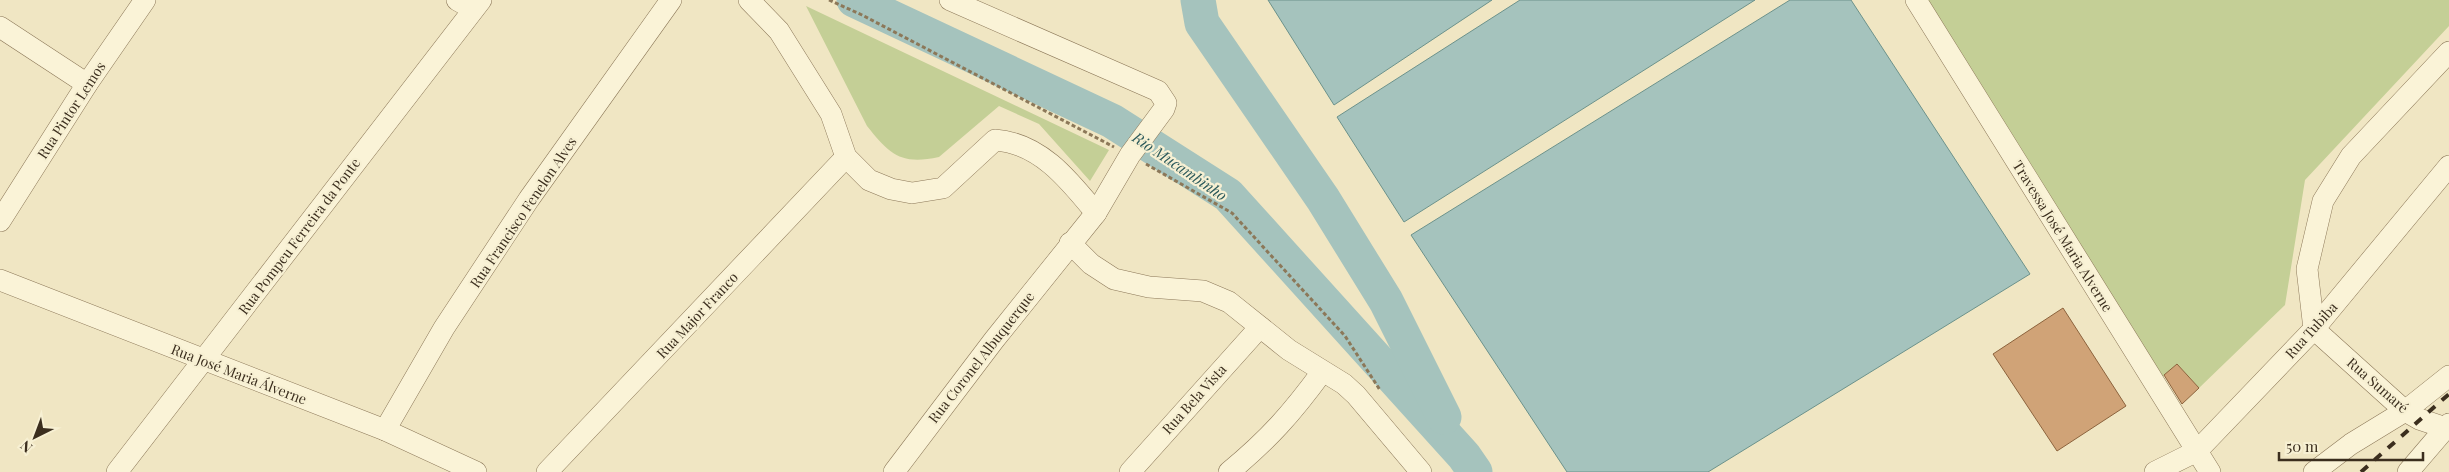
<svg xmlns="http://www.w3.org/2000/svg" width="2449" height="472" font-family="'Playfair Display',serif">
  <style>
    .green { fill: #c4cf96 }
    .water { fill: #a5c3bd; stroke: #6c928b }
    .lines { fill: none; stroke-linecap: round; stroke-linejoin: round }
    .river { stroke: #a5c3bd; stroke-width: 35 }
    .building { fill: #d0a377; stroke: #8c633d }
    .street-casing { stroke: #8c7859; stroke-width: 22 }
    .path { stroke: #8c7859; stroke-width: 3; stroke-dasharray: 4 2.5; stroke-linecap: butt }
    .street { stroke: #faf3d7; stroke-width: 21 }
    .rail { stroke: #3b2e1e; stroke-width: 4; stroke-dasharray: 9 9; stroke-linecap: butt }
    .labels { text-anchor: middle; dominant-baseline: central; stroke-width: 4.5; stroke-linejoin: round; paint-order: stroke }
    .street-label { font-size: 14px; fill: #3b2e1e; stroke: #f7f0d3 }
    .water-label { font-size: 15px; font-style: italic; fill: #2c5a5b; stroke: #f7f0d3 }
  </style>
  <rect width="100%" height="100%" fill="#f0e6c3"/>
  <g class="green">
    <path d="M1917,0h532v26l-144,154 -20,125 -86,83 -22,-24 -19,17z"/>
    <path d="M806,6l303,144 -19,31 -51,-57 -40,-18 -60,51c-38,8 -49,-2 -72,-31z"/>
  </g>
  <g class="water">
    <path d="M1268,0h224l-158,105z"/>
    <path d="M1520,0h235l-351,222 -67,-105z"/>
    <path d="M1790,0h61l179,274 -322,198h-141l-156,-237z"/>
  </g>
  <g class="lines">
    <g class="river">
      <path d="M854,0l258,121 116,74 236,261 11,16"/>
      <path d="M1198,0l4,23 121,176 63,102 58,116"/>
    </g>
  </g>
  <g class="building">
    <path d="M2063,308l63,98 -69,45 -64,-97z"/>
    <path d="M2177,364l22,24 -17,16 -18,-29z"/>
  </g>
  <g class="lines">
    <g class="street-casing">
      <g id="street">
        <path d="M457,0l16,9"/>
        <path d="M749,0l30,31 52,83 15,43 23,23 22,9 21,4 31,-5 52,-48c45,3 74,40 101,73"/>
        <path d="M1916,0l294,472"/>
        <path d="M0,27l87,57"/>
        <path d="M2449,52l-98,104 -28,45 -16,68 7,60 91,82 14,8 30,10"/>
        <path d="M0,221l87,-137 58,-84"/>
        <path d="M1070,243l21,21 23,15 35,8 54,4 26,11 60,48 55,34 12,11 65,77"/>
        <path d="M0,280l385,150 91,42"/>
        <path d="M385,430l59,-102 85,-129 142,-199"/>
        <path d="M117,472l364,-472"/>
        <path d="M547,472l299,-315"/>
        <path d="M894,472l100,-132 102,-127 34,-58 34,-46 2,-6 -8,-12 -208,-91"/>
        <path d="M1130,472l130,-145"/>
        <path d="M1229,472c40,-33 63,-59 93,-100"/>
        <path d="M2155,472l42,-21 117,-122 135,-163"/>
        <path d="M2314,472l37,-28 54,-33 44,-35"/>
        <path d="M2408,472l41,-48"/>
      </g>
    </g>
    <g class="path">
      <path d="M829,0l33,15 252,132"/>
      <path d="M1146,164l86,49 113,123 35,54"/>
    </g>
    <use href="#street" class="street"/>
    <path class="rail" d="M2361,472l88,-78"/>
  </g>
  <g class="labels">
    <g class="street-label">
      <text transform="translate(71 110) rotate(-57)">Rua Pintor Lemos</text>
      <text transform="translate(523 212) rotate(-56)">Rua Francisco Fenelon Alves</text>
      <text transform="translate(299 236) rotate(-53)">Rua Pompeu Ferreira da Ponte</text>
      <text transform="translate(2063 236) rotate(58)">Travessa José Maria Alverne</text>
      <text transform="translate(697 315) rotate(-47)">Rua Major Franco</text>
      <text transform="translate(2311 330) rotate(-48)">Rua Tubiba</text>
      <text transform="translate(981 357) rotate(-52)">Rua Coronel Albuquerque</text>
      <text transform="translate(239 374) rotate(21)">Rua José Maria Álverne</text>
      <text transform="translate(2378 385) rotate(41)">Rua Sumaré</text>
      <text transform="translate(1194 399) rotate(-48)">Rua Bela Vista</text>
    </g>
    <g class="water-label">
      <text transform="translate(1180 166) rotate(34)">Rio Mucambinho</text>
    </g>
  </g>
  <g transform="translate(35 437) rotate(222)" stroke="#f7f0d3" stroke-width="4" paint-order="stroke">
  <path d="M0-4L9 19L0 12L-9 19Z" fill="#3b2e1e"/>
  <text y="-8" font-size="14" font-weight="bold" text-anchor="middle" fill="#3b2e1e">N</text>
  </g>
  <path d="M2279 452v8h144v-8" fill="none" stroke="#3b2e1e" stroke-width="2.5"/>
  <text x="2286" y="452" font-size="15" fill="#3b2e1e" stroke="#f7f0d3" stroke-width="4" paint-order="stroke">50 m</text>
</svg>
